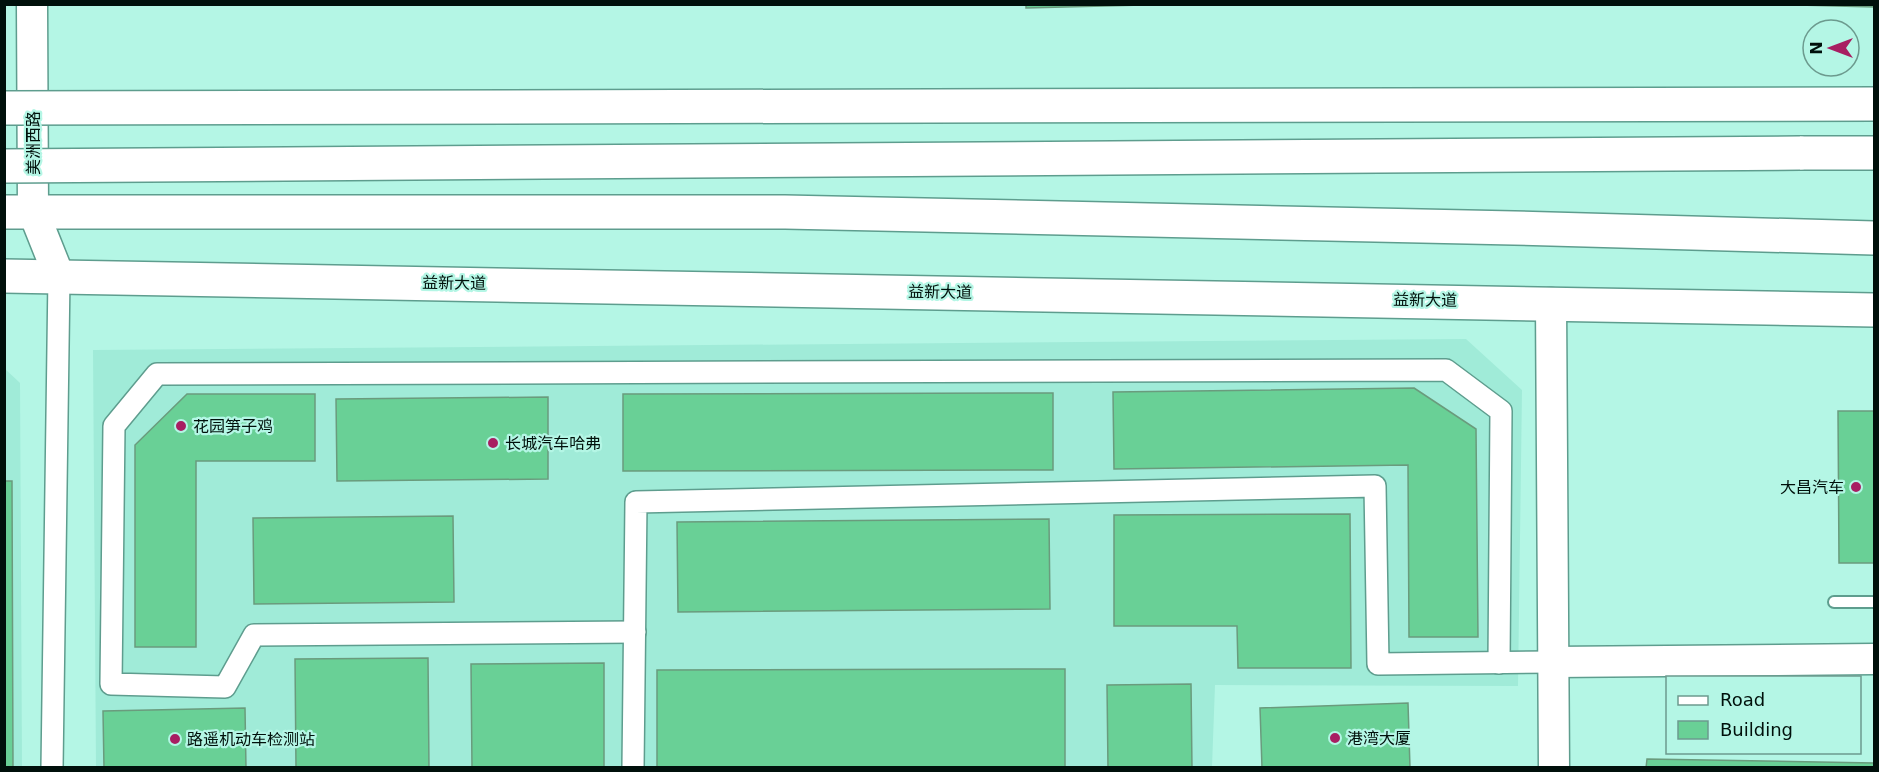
<svg xmlns="http://www.w3.org/2000/svg" width="1879" height="772" font-family="'DejaVu Sans','Noto Sans SC',sans-serif">
  <style>
    .built { fill: #a0ebd8 }
    .building { fill: #69d096; stroke: #6a9b7d; stroke-width: 1.5 }
    .lines { fill: none; stroke-linecap: round; stroke-linejoin: round }
    .lane-casing { stroke: #5e9d8e; stroke-width: 14 }
    .street-casing { stroke: #5e9d8e; stroke-width: 24 }
    .secondary-casing { stroke: #5e9d8e; stroke-width: 33 }
    .primary-casing { stroke: #5e9d8e; stroke-width: 36 }
    .highway-casing { stroke: #5e9d8e; stroke-width: 36 }
    .lane { stroke: #fff; stroke-width: 10 }
    .street { stroke: #fff; stroke-width: 21 }
    .secondary { stroke: #fff; stroke-width: 30 }
    .primary { stroke: #fff; stroke-width: 33 }
    .highway { stroke: #fff; stroke-width: 33 }
    .highway-bridge-casing { stroke: #5e9d8e; stroke-width: 36; stroke-linecap: butt }
    .highway-bridge { stroke: #fff; stroke-width: 33 }
    .poi-dot { fill: #a81e62; stroke: #b4f6e5; stroke-width: 2 }
    .labels { text-anchor: middle; dominant-baseline: central; stroke-width: 4.5; stroke-linejoin: round; paint-order: stroke }
    .street-label { font-size: 16px; fill: #00100b; stroke: #b4f6e5 }
    .poi-label { font-size: 16px; fill: #00100b; stroke: #b4f6e5; text-anchor: start }
  </style>
  <rect width="100%" height="100%" fill="#b4f6e5"/>
  <g class="built">
    <path d="M1466,339l56,51 -4,296 -303,-1 -3,82h-1116l-3,-417z"/>
    <path d="M4,368l16,15 2,385 -18,-1z"/>
  </g>
  <g class="building">
    <path d="M1026,4h157l-157,4z"/>
    <path d="M1758,4h116v3z"/>
    <path d="M1414,388l62,41 2,208h-69l-1,-172 -294,4 -1,-77z"/>
    <path d="M1053,393v77l-430,1v-77z"/>
    <path d="M187,394h128v67h-119v186h-61v-202z"/>
    <path d="M548,397v82l-211,2 -1,-82z"/>
    <path d="M1838,411h36v152h-35z"/>
    <path d="M4,481h8l1,287h-9z"/>
    <path d="M1350,514l1,154h-113l-1,-42h-123v-111z"/>
    <path d="M453,516l1,86 -200,2 -1,-86z"/>
    <path d="M1049,519l1,90 -372,3 -1,-90z"/>
    <path d="M428,658l1,110h-133l-1,-109z"/>
    <path d="M604,663v105h-132l-1,-104z"/>
    <path d="M1065,669v99h-408v-98z"/>
    <path d="M1191,684l1,84h-84l-1,-83z"/>
    <path d="M1408,703l2,65h-148l-2,-60z"/>
    <path d="M245,708l1,60h-142l-1,-57z"/>
    <path d="M1647,759l227,4v5h-228z"/>
  </g>
  <g class="lines">
    <g class="lane-casing">
      <path id="lane" d="M1834,602h40"/>
    </g>
    <g class="street-casing">
      <g id="street">
        <path d="M635,632l-381,3 -29,52 -114,-3 3,-258 43,-52 1289,-4 55,41 -2,252"/>
        <path d="M52,768l7,-492"/>
        <path d="M633,768l3,-266 739,-16 3,178 176,-2"/>
      </g>
    </g>
    <g class="secondary-casing">
      <g id="secondary">
        <path d="M32,4l1,207 26,65"/>
        <path d="M1551,303l3,465"/>
        <path d="M1554,662l320,-3"/>
      </g>
    </g>
    <g class="primary-casing">
      <g id="primary">
        <path d="M4,212h781l729,16 360,10"/>
        <path d="M4,276l1870,34"/>
      </g>
    </g>
    <g class="highway-casing">
      <path id="highway" d="M1800,153h74"/>
    </g>
    <use href="#lane" class="lane"/>
    <use href="#street" class="street"/>
    <use href="#secondary" class="secondary"/>
    <use href="#primary" class="primary"/>
    <use href="#highway" class="highway"/>
    <g class="highway-bridge-casing">
      <g id="highway-bridge">
        <path d="M4,108l1870,-4"/>
        <path d="M4,166l1796,-13"/>
      </g>
    </g>
    <use href="#highway-bridge" class="highway-bridge"/>
  </g>
  <g class="poi-dot">
    <circle cx="181" cy="426" r="6"/>
    <circle cx="493" cy="443" r="6"/>
    <circle cx="1856" cy="487" r="6"/>
    <circle cx="1335" cy="738" r="6"/>
    <circle cx="175" cy="739" r="6"/>
  </g>
  <g class="labels">
    <g class="street-label">
      <text transform="translate(33 143) rotate(-90)">美洲西路</text>
      <text transform="translate(454 283) rotate(1)">益新大道</text>
      <text transform="translate(940 292) rotate(1)">益新大道</text>
      <text transform="translate(1425 300) rotate(1)">益新大道</text>
    </g>
    <g class="poi-label">
      <text x="193" y="426">花园笋子鸡</text>
      <text x="505" y="443">长城汽车哈弗</text>
      <text x="1844" y="487" text-anchor="end">大昌汽车</text>
      <text x="1347" y="738">港湾大厦</text>
      <text x="187" y="739">路遥机动车检测站</text>
    </g>
  </g>
  <rect width="1879" height="772" fill="none" stroke="#00100b" stroke-width="12"/>
  <rect x="1666" y="676" width="195" height="78" fill="#b4f6e5" stroke="#6c9a8e" stroke-width="1.5"/>
  <rect x="1678" y="696" width="30" height="9" fill="#ffffff" stroke="#6c9a8e" stroke-width="1.5"/>
  <text x="1720" y="706" font-size="18" fill="#00100b">Road</text>
  <rect x="1678" y="721" width="30" height="18" fill="#69d096" stroke="#6c9a8e" stroke-width="1.5"/>
  <text x="1720" y="736" font-size="18" fill="#00100b">Building</text>
  <g transform="translate(1831 48) rotate(270)"><circle r="28" fill="#b4f6e5" stroke="#6c9a8e" stroke-width="1.5"/>
  <path d="M0-4.5L10 22L0 15L-10 22Z" fill="#a81e62"/>
  <text y="-9" font-size="16" font-weight="bold" text-anchor="middle" fill="#00100b">N</text>
  </g>
</svg>
